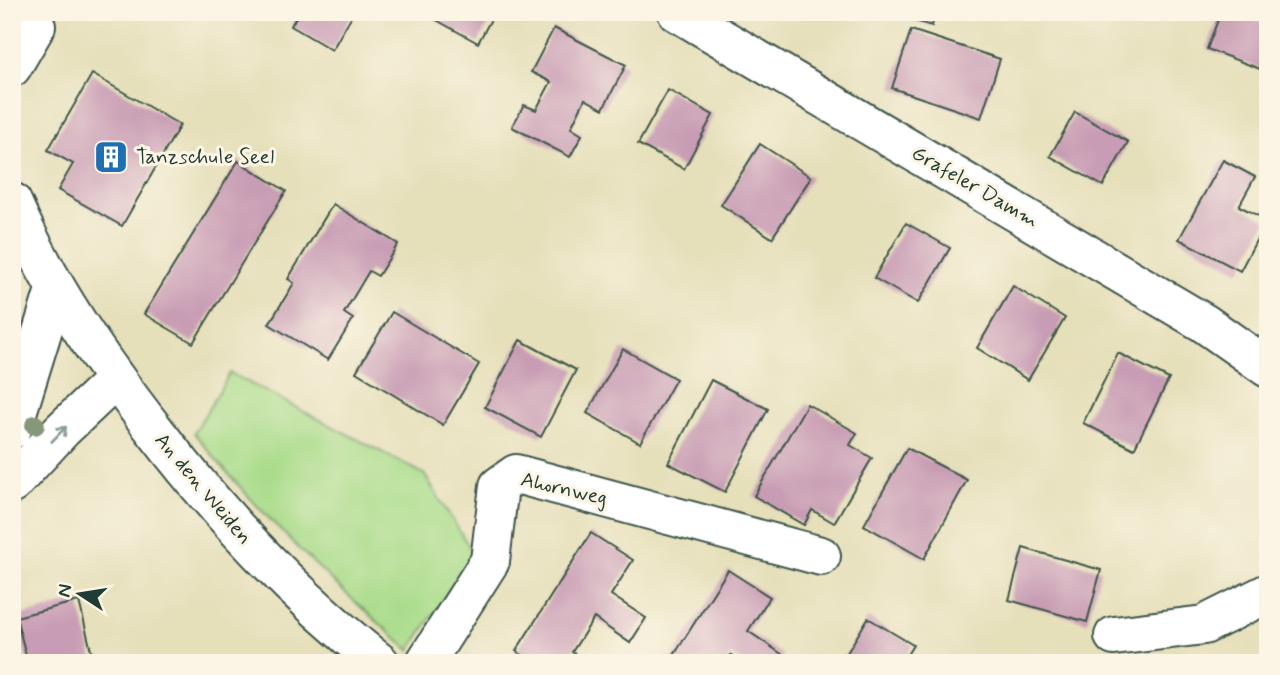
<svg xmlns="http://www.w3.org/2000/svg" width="1280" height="675" font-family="Mynerve,sans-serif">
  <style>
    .green { fill: #a8db89; stroke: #648c5e; stroke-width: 2 }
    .building { fill: #c89cb4 }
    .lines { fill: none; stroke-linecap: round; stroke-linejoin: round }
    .minor-casing { stroke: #3d5548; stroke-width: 42 }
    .minor { stroke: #fff; stroke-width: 38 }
    .tree { fill: #87987a }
    .oneway { stroke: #8f9e9a }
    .labels { text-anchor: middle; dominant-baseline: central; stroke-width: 6; stroke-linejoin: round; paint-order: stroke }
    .poi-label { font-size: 21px; fill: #1f3d34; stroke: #fcf5e5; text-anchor: start }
    .street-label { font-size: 21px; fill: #1f3d34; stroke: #fcf5e5 }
  </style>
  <rect width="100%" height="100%" fill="#fcf5e5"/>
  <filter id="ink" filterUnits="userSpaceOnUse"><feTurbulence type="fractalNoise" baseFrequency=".0143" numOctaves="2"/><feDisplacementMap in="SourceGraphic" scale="14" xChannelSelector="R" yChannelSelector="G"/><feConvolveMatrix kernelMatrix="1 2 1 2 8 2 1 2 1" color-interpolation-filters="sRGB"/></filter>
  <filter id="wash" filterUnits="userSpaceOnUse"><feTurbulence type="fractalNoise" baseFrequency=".00686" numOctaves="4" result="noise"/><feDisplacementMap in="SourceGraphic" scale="28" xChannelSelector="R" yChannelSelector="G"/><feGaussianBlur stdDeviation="1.57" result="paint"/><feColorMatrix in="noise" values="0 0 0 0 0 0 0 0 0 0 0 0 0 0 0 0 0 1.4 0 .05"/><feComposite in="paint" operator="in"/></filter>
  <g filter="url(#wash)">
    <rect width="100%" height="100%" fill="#e5dfba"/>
    <path class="green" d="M230,373l194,101 49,79 -63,97c-79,-67 -151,-136 -216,-217z"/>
    <g id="blocks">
      <g class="building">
        <path d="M299,12h55l-22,38 -41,-24z"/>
        <path d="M422,12h73l-17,31z"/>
        <path d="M884,12h51l-3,14z"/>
        <path d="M1221,12h14l33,13v47l-61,-23z"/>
        <path d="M554,28l72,37 -23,44 -18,-10 -14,29 11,7 -12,22 -58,-30 12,-22 12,5 15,-28 -20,-10z"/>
        <path d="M911,30l89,29 -19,59 -89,-30z"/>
        <path d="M92,74l88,51 -58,101 -64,-36 15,-26 -25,-14z"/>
        <path d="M668,90l45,25 -29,54 -46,-25z"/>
        <path d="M1075,112l53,30 -25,44 -53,-30z"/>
        <path d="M760,144l51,33 -39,61 -51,-33z"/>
        <path d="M1223,160l32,17 -16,29 28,14 -27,51 -61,-32z"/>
        <path d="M238,161l48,30 -93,152 -49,-29z"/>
        <path d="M333,204l65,40 -20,32 -9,-5 -25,42 9,6 -25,41 -59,-36 25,-41 -6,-4z"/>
        <path d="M906,223l44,25 -32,55 -44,-25z"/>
        <path d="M1013,286l52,32 -37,62 -51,-32z"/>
        <path d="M392,312l87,52 -36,61 -87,-53z"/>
        <path d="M520,340l56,30 -35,67 -56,-30z"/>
        <path d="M623,349l53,30 -36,64 -53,-30z"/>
        <path d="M1118,353l51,26 -35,70 -51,-26z"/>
        <path d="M711,380l57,29 -43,83 -57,-29z"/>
        <path d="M807,404l50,29 -7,12 22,13 -38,65 -22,-13 -8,15 -50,-29z"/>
        <path d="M907,448l60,32 -43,79 -60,-34z"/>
        <path d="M591,533l42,27 -22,35 35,23 -16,25 -36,-25 -22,34 18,11h-55l-19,-12z"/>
        <path d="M1023,548l78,22 -14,52 -78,-22z"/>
        <path d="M728,570l42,27 -22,34 35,24 -5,8h-35l-12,-8 -5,8h-57z"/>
        <path d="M79,601l15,62h-66l-12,-46z"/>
        <path d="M868,618l45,27 -11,18h-61z"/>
      </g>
    </g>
  </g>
  <g filter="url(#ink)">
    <use href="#blocks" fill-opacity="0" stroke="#3d5548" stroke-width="2"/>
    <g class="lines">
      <g class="minor-casing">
        <g id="minor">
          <path d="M677,12l527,311 64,45"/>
          <path d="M12,67l24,-41"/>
          <path d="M12,202c37,84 87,157 143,229 67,87 139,164 225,232"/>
          <path d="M12,429l43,-139"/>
          <path d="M12,484l50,-54 53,-50"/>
          <path d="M1114,636l90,-11 64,-32"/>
          <path d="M425,663l65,-102 9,-75 17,-12 305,82"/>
        </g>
      </g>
      <use href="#minor" class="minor"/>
    </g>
    <circle class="tree" cx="35" cy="425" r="10"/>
    <defs><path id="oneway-shaft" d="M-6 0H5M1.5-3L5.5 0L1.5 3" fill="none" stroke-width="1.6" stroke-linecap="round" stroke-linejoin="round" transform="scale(1.75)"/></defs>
    <use class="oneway" href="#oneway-shaft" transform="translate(59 434) rotate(-46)"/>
  </g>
  <defs>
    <g id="building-square" transform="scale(1.75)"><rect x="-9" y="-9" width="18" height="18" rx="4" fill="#1f6fb2" stroke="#fcf5e5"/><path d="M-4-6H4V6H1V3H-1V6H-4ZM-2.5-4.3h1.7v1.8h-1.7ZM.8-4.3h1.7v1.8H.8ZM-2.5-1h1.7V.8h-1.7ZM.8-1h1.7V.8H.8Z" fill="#fff"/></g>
  </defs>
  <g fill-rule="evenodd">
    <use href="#building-square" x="111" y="157"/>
  </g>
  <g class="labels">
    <g class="poi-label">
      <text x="136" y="157">Tanzschule Seel</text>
    </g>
    <g class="street-label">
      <text transform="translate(975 187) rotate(30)">Grafeler Damm</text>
      <text transform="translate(203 489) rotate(50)">An den Weiden</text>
      <text transform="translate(564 489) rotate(13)">Ahornweg</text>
    </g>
  </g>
  <rect width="1280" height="675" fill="none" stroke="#fcf5e5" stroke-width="42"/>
  <g transform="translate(80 594) rotate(282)" stroke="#fcf5e5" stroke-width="5" paint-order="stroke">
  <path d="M0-5L12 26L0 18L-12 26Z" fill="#1f3d34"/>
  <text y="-10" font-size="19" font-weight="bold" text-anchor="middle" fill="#1f3d34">N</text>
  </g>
</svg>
